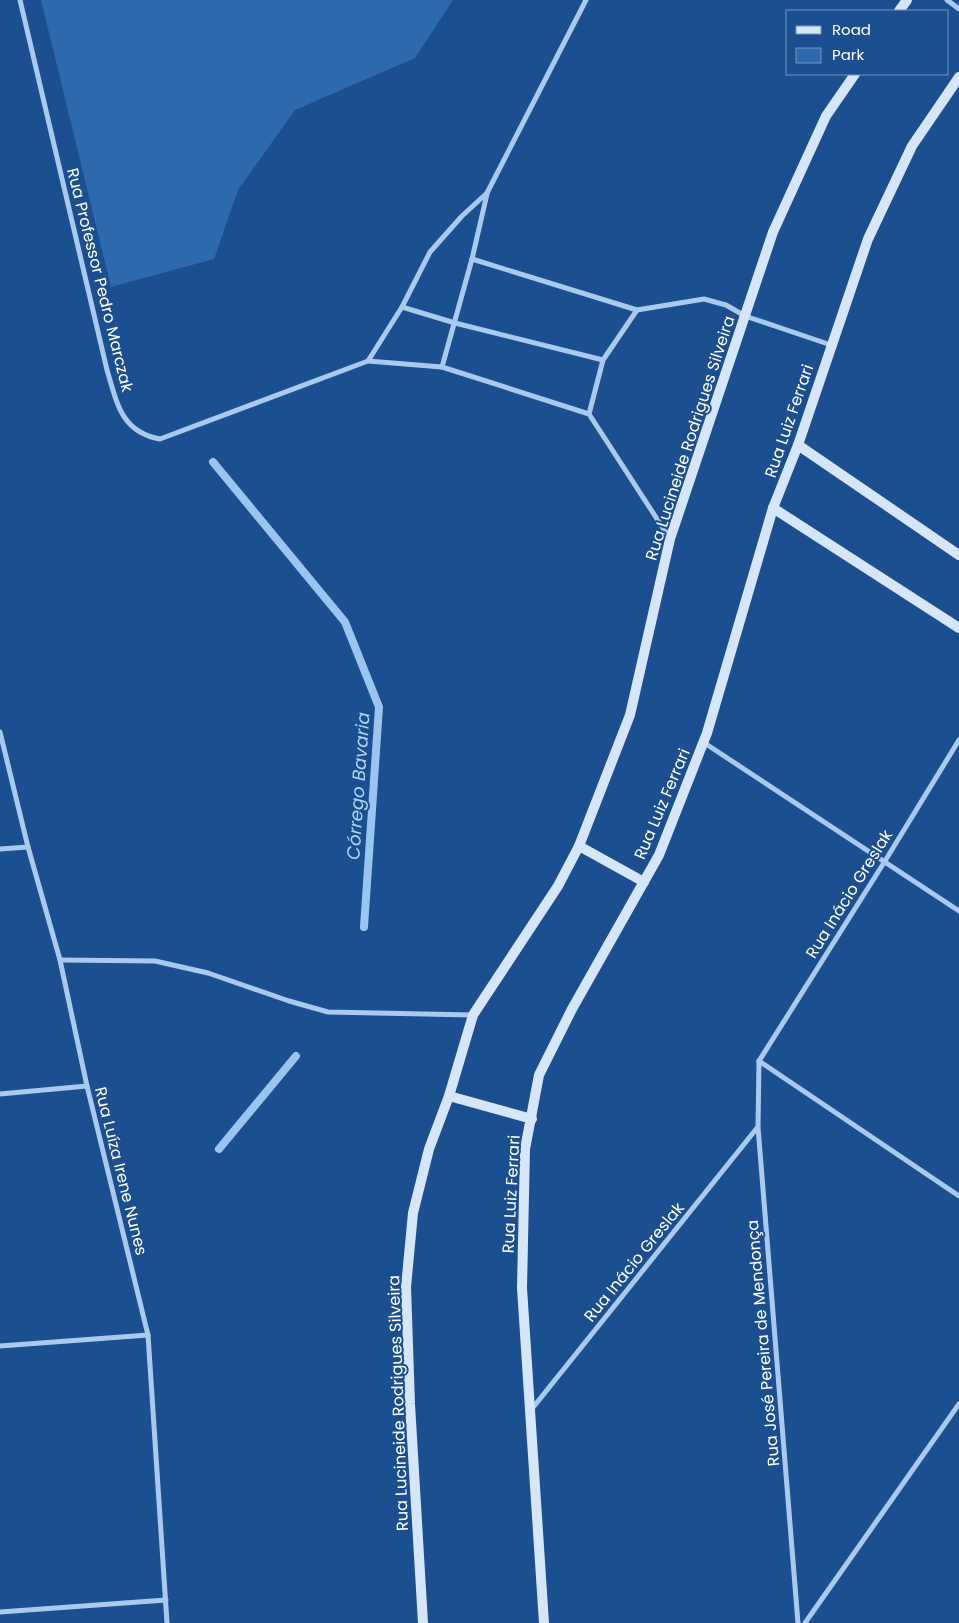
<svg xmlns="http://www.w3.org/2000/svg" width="959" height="1623" font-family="Poppins,sans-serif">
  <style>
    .green { fill: #2e69ad }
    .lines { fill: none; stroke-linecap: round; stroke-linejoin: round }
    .stream { stroke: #9cc4f0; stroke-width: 8 }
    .street { stroke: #a9c9ee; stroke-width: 5 }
    .secondary { stroke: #d6e6fa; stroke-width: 10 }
    .labels { text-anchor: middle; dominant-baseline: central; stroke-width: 4; stroke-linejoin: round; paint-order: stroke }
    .street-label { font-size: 16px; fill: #fff; stroke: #1b4f8f }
    .water-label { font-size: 18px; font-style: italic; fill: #b5d3f5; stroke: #1b4f8f }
  </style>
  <rect width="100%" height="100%" fill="#1b4f8f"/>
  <path class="green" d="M41,0h412l-38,58 -120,52 -57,80 -24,69 -103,28z"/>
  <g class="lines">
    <g class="stream">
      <path d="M213,462l132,160 34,85 -15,220"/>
      <path d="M219,1149l77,-93"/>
    </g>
    <g class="street">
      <path d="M20,0l87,370c10,33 14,62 53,69l208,-78 34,-54 28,-55 32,-36 25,-23 99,-193"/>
      <path d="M947,0l12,9"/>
      <path d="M472,259l165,51 67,-11 22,6 19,11 86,29"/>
      <path d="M402,307l53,16 148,37"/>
      <path d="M368,361l74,6 147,47 81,125"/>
      <path d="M442,367l30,-108 15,-65"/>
      <path d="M589,414l14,-54 34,-50"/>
      <path d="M0,732l28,115 32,113 27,126 61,249 19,288"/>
      <path d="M703,742l256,169"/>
      <path d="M0,849l28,-2"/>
      <path d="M60,960l95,1 53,12 81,28 39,11 145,3"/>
      <path d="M759,1061l-1,66 40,496"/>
      <path d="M759,1061l126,-200 74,-121"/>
      <path d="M759,1061l200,135"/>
      <path d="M0,1094l87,-8"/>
      <path d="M0,1346l148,-11"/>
      <path d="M531,1410l226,-282"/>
      <path d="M0,1612l166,-12"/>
      <path d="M805,1623l154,-219"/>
    </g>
    <g class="secondary">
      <path d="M899,11l8,-11"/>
      <path d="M798,445l161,110"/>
      <path d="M773,508l186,120"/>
      <path d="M579,846l65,36"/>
      <path d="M449,1096l83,23"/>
      <path d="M423,1623l-13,-219 -4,-117 7,-74 16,-64 20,-53 24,-81 85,-129 21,-40 51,-131 40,-176 103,-307 53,-116 29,-42"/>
      <path d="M544,1623l-22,-335 3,-139 14,-74 33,-66 87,-154 48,-122 66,-225 25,-63 70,-206 44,-93 47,-69"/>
    </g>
  </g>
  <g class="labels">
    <g class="street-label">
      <text transform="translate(100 280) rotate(76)">Rua Professor Pedro Marczak</text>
      <text transform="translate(789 421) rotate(-71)">Rua Luiz Ferrari</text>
      <text transform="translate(690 438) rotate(-72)">Rua Lucineide Rodrigues Silveira</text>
      <text transform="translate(662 804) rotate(-67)">Rua Luiz Ferrari</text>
      <text transform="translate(849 894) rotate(-58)">Rua Inácio Greslak</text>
      <text transform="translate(121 1171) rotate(76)">Rua Luíza Irene Nunes</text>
      <text transform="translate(511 1194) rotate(-87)">Rua Luiz Ferrari</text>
      <text transform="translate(634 1262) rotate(-51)">Rua Inácio Greslak</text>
      <text transform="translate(763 1343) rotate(-95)">Rua José Pereira de Mendonça</text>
      <text transform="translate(398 1403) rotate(-92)">Rua Lucineide Rodrigues Silveira</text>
    </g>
    <g class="water-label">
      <text transform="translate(358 786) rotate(-86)">Córrego Bavaria</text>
    </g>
  </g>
  <rect x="786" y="10" width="162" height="65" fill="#1b4f8f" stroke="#7695bc"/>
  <rect x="796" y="26" width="25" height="8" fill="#d6e6fa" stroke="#7695bc"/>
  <text x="832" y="35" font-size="15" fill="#ffffff">Road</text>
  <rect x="796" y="48" width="25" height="15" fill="#2e69ad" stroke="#7695bc"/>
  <text x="832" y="60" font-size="15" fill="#ffffff">Park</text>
</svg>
